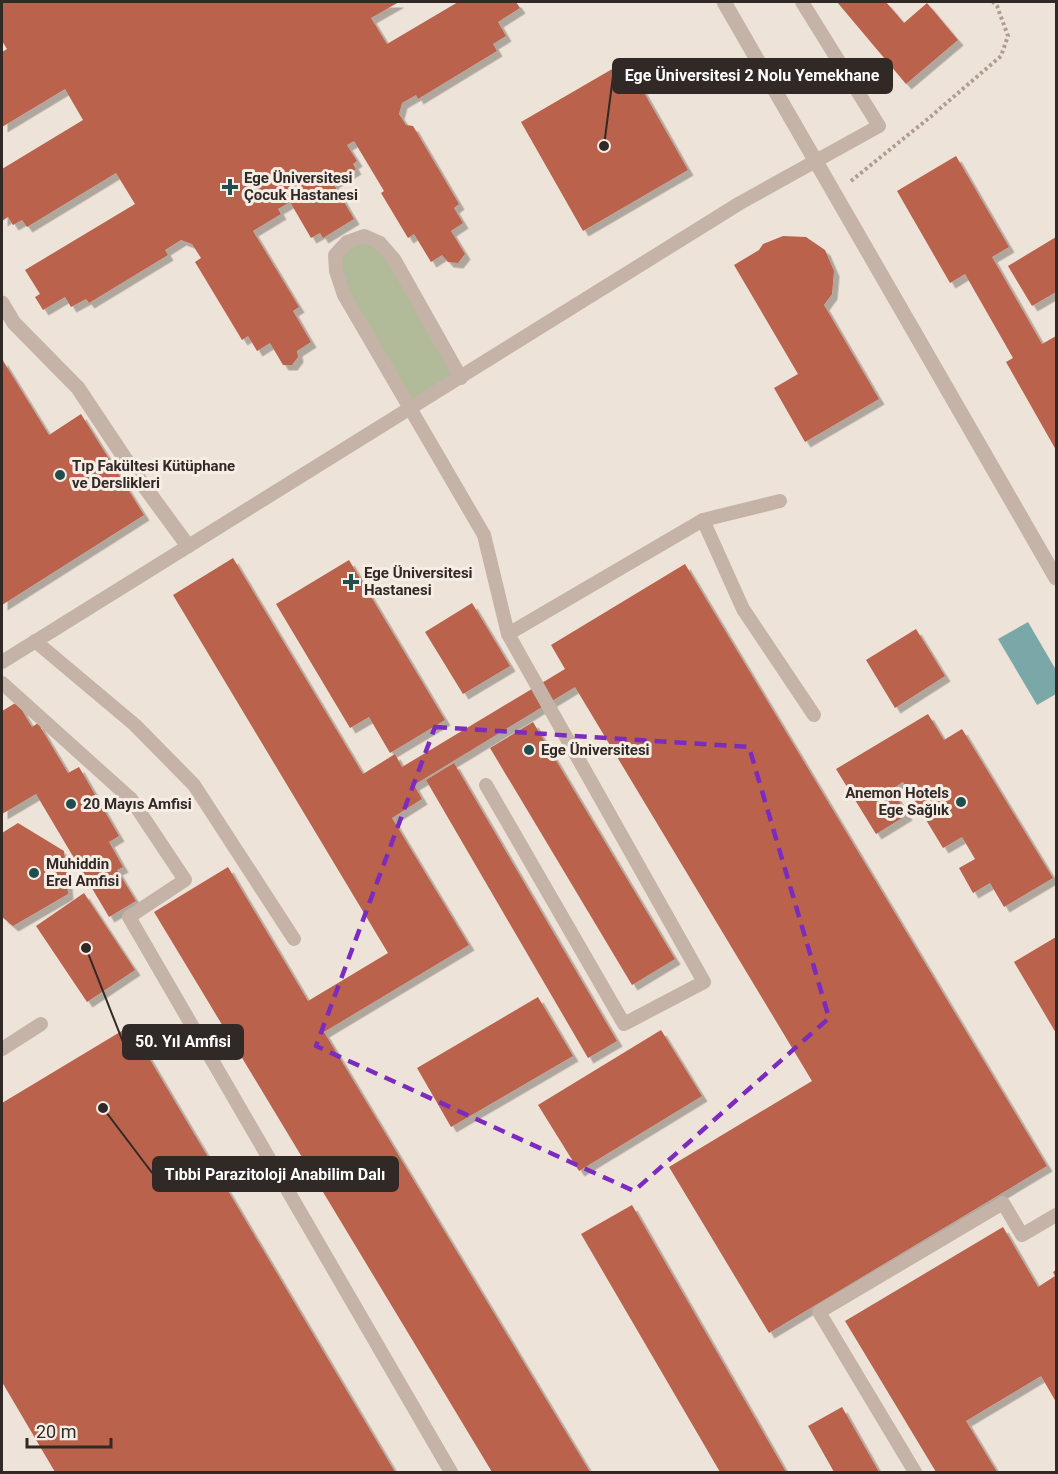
<svg xmlns="http://www.w3.org/2000/svg" width="1058" height="1474" font-family="Roboto,sans-serif">
  <style>
    .green { fill: #b1bb9a }
    .water { fill: #7aa8a8 }
    .building { fill: #ba624b; filter: url(#shadow) }
    .lines { fill: none; stroke-linecap: round; stroke-linejoin: round }
    .path { stroke: #b09d90; stroke-width: 4; stroke-dasharray: 3 3; stroke-linecap: butt }
    .service { stroke: #c4b3a6; stroke-width: 14 }
    .minor { stroke: #c4b3a6; stroke-width: 15 }
    .marked { fill: none; stroke: #7b2cbf; stroke-width: 4.5; stroke-dasharray: 12 8; stroke-linejoin: round }
    .poi-dot { fill: #204d4e; stroke: #f6ede4; stroke-width: 2 }
    .labels { text-anchor: middle; dominant-baseline: central; stroke-width: 6; stroke-linejoin: round; paint-order: stroke }
    .poi-label { font-size: 15px; font-weight: bold; fill: #312926; stroke: #f6ede4; text-anchor: start }
    .leader { fill: none; stroke: #312926; stroke-width: 2 }
    .callout-dot { fill: #312926; stroke: #f6ede4; stroke-width: 2 }
    .callout { fill: #312926; stroke: #312926; stroke-width: 2 }
    .callout-label { font-size: 16px; text-anchor: middle; font-weight: bold; fill: #fff }
  </style>
  <defs>
    <filter id="shadow"><feDropShadow dx="5.5" dy="5.5" stdDeviation="0" flood-color="#0004"/></filter>
  </defs>
  <rect width="100%" height="100%" fill="#eee3d8"/>
  <path class="green" d="M347,242l33,1 81,135 -50,31 -75,-138z"/>
  <path class="water" d="M1028,622l28,48v24l-19,11 -39,-66z"/>
  <g class="building">
    <path d="M2,2h397l-28,16 16,26 71,-42h58l4,6 -22,14 8,14 -13,8 4,7 -79,48 -2,-4 -14,8 -3,11 7,11 7,1 46,78 -5,4 9,15 -12,8 14,23 -7,9 -10,-1 -6,-7 -11,7 -17,-28 -6,4 -27,-45 3,-2 -30,-50 -7,4 10,16 -4,3 3,5 -23,14 21,36 -31,19 -3,-5 -9,5 -21,-36 -12,7 3,5 -28,17 46,76 -6,4 18,31 -14,9 1,6 -6,8h-9l-13,-22 -13,8 -9,-15 -6,4 -47,-78 6,-4 -9,-14 -11,-4 -16,10 3,5 -79,48 -3,-4 -15,8 -6,-10 -22,13 -8,-13 5,-3 -15,-24 110,-66 -19,-31 -89,54 -5,-7 -9,5 -5,-8 -6,4v-52l81,-49 -18,-31 -63,38v-75l5,-3 -5,-8z"/>
    <path d="M837,2h49l18,21 23,-20 31,37 -52,44z"/>
    <path d="M626,61l62,109 -105,61 -62,-109z"/>
    <path d="M956,156l53,91 -17,10 50,87 14,-8v114l-50,-88 7,-4 -48,-84 -15,9 -53,-92z"/>
    <path d="M783,236l23,1 19,13 9,21 -2,23 -8,11 55,94 -74,43 -31,-54 24,-14 -64,-109 25,-15 4,-6z"/>
    <path d="M1056,237v55l-24,14 -24,-40z"/>
    <path d="M2,359l47,76 32,-21 63,101 -142,90z"/>
    <path d="M233,558l130,216 32,-20 7,13 163,-98 -14,-24 134,-81 362,602 -278,167 -100,-166 143,-86 -237,-394 -161,98 8,14 -30,19 77,127 -145,87 266,440h-98l-338,-560 74,-45 80,134 80,-48 -215,-358z"/>
    <path d="M349,560l96,160 -55,33 -21,-36 -19,11 -74,-124z"/>
    <path d="M472,603l38,63 -47,28 -38,-62z"/>
    <path d="M916,629l29,47 -50,32 -29,-48z"/>
    <path d="M17,702l15,25 6,-4 30,50 11,-6 40,69 -10,6 14,25 -6,3 19,31 -27,16 -73,-123 -34,20v-103z"/>
    <path d="M928,714l16,26 18,-11 91,149 -49,29 -14,-24 -17,10 -14,-25 16,-9 -13,-22 -19,11 -40,-66 -11,7 15,26 -31,19 -40,-65z"/>
    <path d="M533,722l142,237 -43,26 -142,-237z"/>
    <path d="M454,763l163,278 -29,17 -162,-278z"/>
    <path d="M18,823l46,28 4,43 -55,32 -11,-9v-84z"/>
    <path d="M84,893l51,77 -48,32 -51,-76z"/>
    <path d="M1056,937v96l-42,-71z"/>
    <path d="M538,997l35,59 -122,71 -34,-59z"/>
    <path d="M130,1026l265,446h-340l-53,-90v-279z"/>
    <path d="M661,1030l41,66 -123,75 -41,-66z"/>
    <path d="M632,1205l154,267h-66l-139,-238z"/>
    <path d="M1003,1227l35,60 17,-11 -2,-4 3,-2v132l-15,-26 -75,45 31,51h-61l-91,-151z"/>
    <path d="M842,1407l37,65h-45l-26,-46z"/>
  </g>
  <g class="lines">
    <path class="path" d="M851,181l78,-63 72,-62 7,-20 -11,-30 -4,-4"/>
    <g class="service">
      <path d="M461,378l-67,-119 -14,-16 -16,-7 -17,6 -12,13 1,16 8,24 140,240 24,99 196,348 -80,42 -138,-239"/>
      <path d="M703,520l40,89 71,106"/>
      <path d="M508,634l195,-114 77,-19"/>
      <path d="M35,641l100,84 59,60 100,154"/>
      <path d="M2,662l738,-459 139,-77 -77,-124"/>
      <path d="M2,683l129,116 54,81 -56,37 322,555"/>
      <path d="M2,1049l39,-25"/>
      <path d="M915,1472l-96,-160 184,-109 19,32 34,-20"/>
    </g>
    <g class="minor">
      <path d="M724,2l332,576"/>
      <path d="M2,303l12,20 64,65 58,87 52,71"/>
    </g>
  </g>
  <path class="marked" d="M435,727l314,20 80,271 -195,173 -318,-145z"/>
  <g class="poi-dot">
    <path d="M227 178h6v6h6v6h-6v6h-6v-6h-6v-6h6z"/>
    <circle cx="60" cy="475" r="6"/>
    <path d="M348 573h6v6h6v6h-6v6h-6v-6h-6v-6h6z"/>
    <circle cx="529" cy="750" r="6"/>
    <circle cx="961" cy="802" r="6"/>
    <circle cx="71" cy="804" r="6"/>
    <circle cx="34" cy="873" r="6"/>
  </g>
  <g class="labels">
    <g class="poi-label">
      <text x="244" y="178">Ege Üniversitesi<tspan x="244" dy="17">Çocuk Hastanesi</tspan></text>
      <text x="72" y="466">Tıp Fakültesi Kütüphane<tspan x="72" dy="17">ve Derslikleri</tspan></text>
      <text x="364" y="573">Ege Üniversitesi<tspan x="364" dy="17">Hastanesi</tspan></text>
      <text x="541" y="750">Ege Üniversitesi</text>
      <text x="949" y="793" text-anchor="end">Anemon Hotels<tspan x="949" dy="17">Ege Sağlık</tspan></text>
      <text x="83" y="804">20 Mayıs Amfisi</text>
      <text x="46" y="864">Muhiddin<tspan x="46" dy="17">Erel Amfisi</tspan></text>
    </g>
  </g>
  <path class="leader" d="M604 146L613 76M86 948L123 1042M103 1108L153 1174"/>
  <g class="callout-dot">
    <circle cx="604" cy="146" r="6"/>
    <circle cx="86" cy="948" r="6"/>
    <circle cx="103" cy="1108" r="6"/>
  </g>
  <g class="callout">
    <rect x="613" y="59" width="279" height="34" rx="6"/>
    <rect x="123" y="1025" width="120" height="34" rx="6"/>
    <rect x="153" y="1157" width="245" height="34" rx="6"/>
  </g>
  <g class="callout-label">
    <text x="752" y="81">Ege Üniversitesi 2 Nolu Yemekhane</text>
    <text x="183" y="1047">50. Yıl Amfisi</text>
    <text x="275" y="1180">Tıbbi Parazitoloji Anabilim Dalı</text>
  </g>
  <rect width="1058" height="1474" fill="none" stroke="#312926" stroke-width="6"/>
  <path d="M27 1438v9h84v-9" fill="none" stroke="#312926" stroke-width="3"/>
  <text x="36" y="1438" font-size="18" fill="#312926" stroke="#f6ede4" stroke-width="4.5" paint-order="stroke">20 m</text>
</svg>
